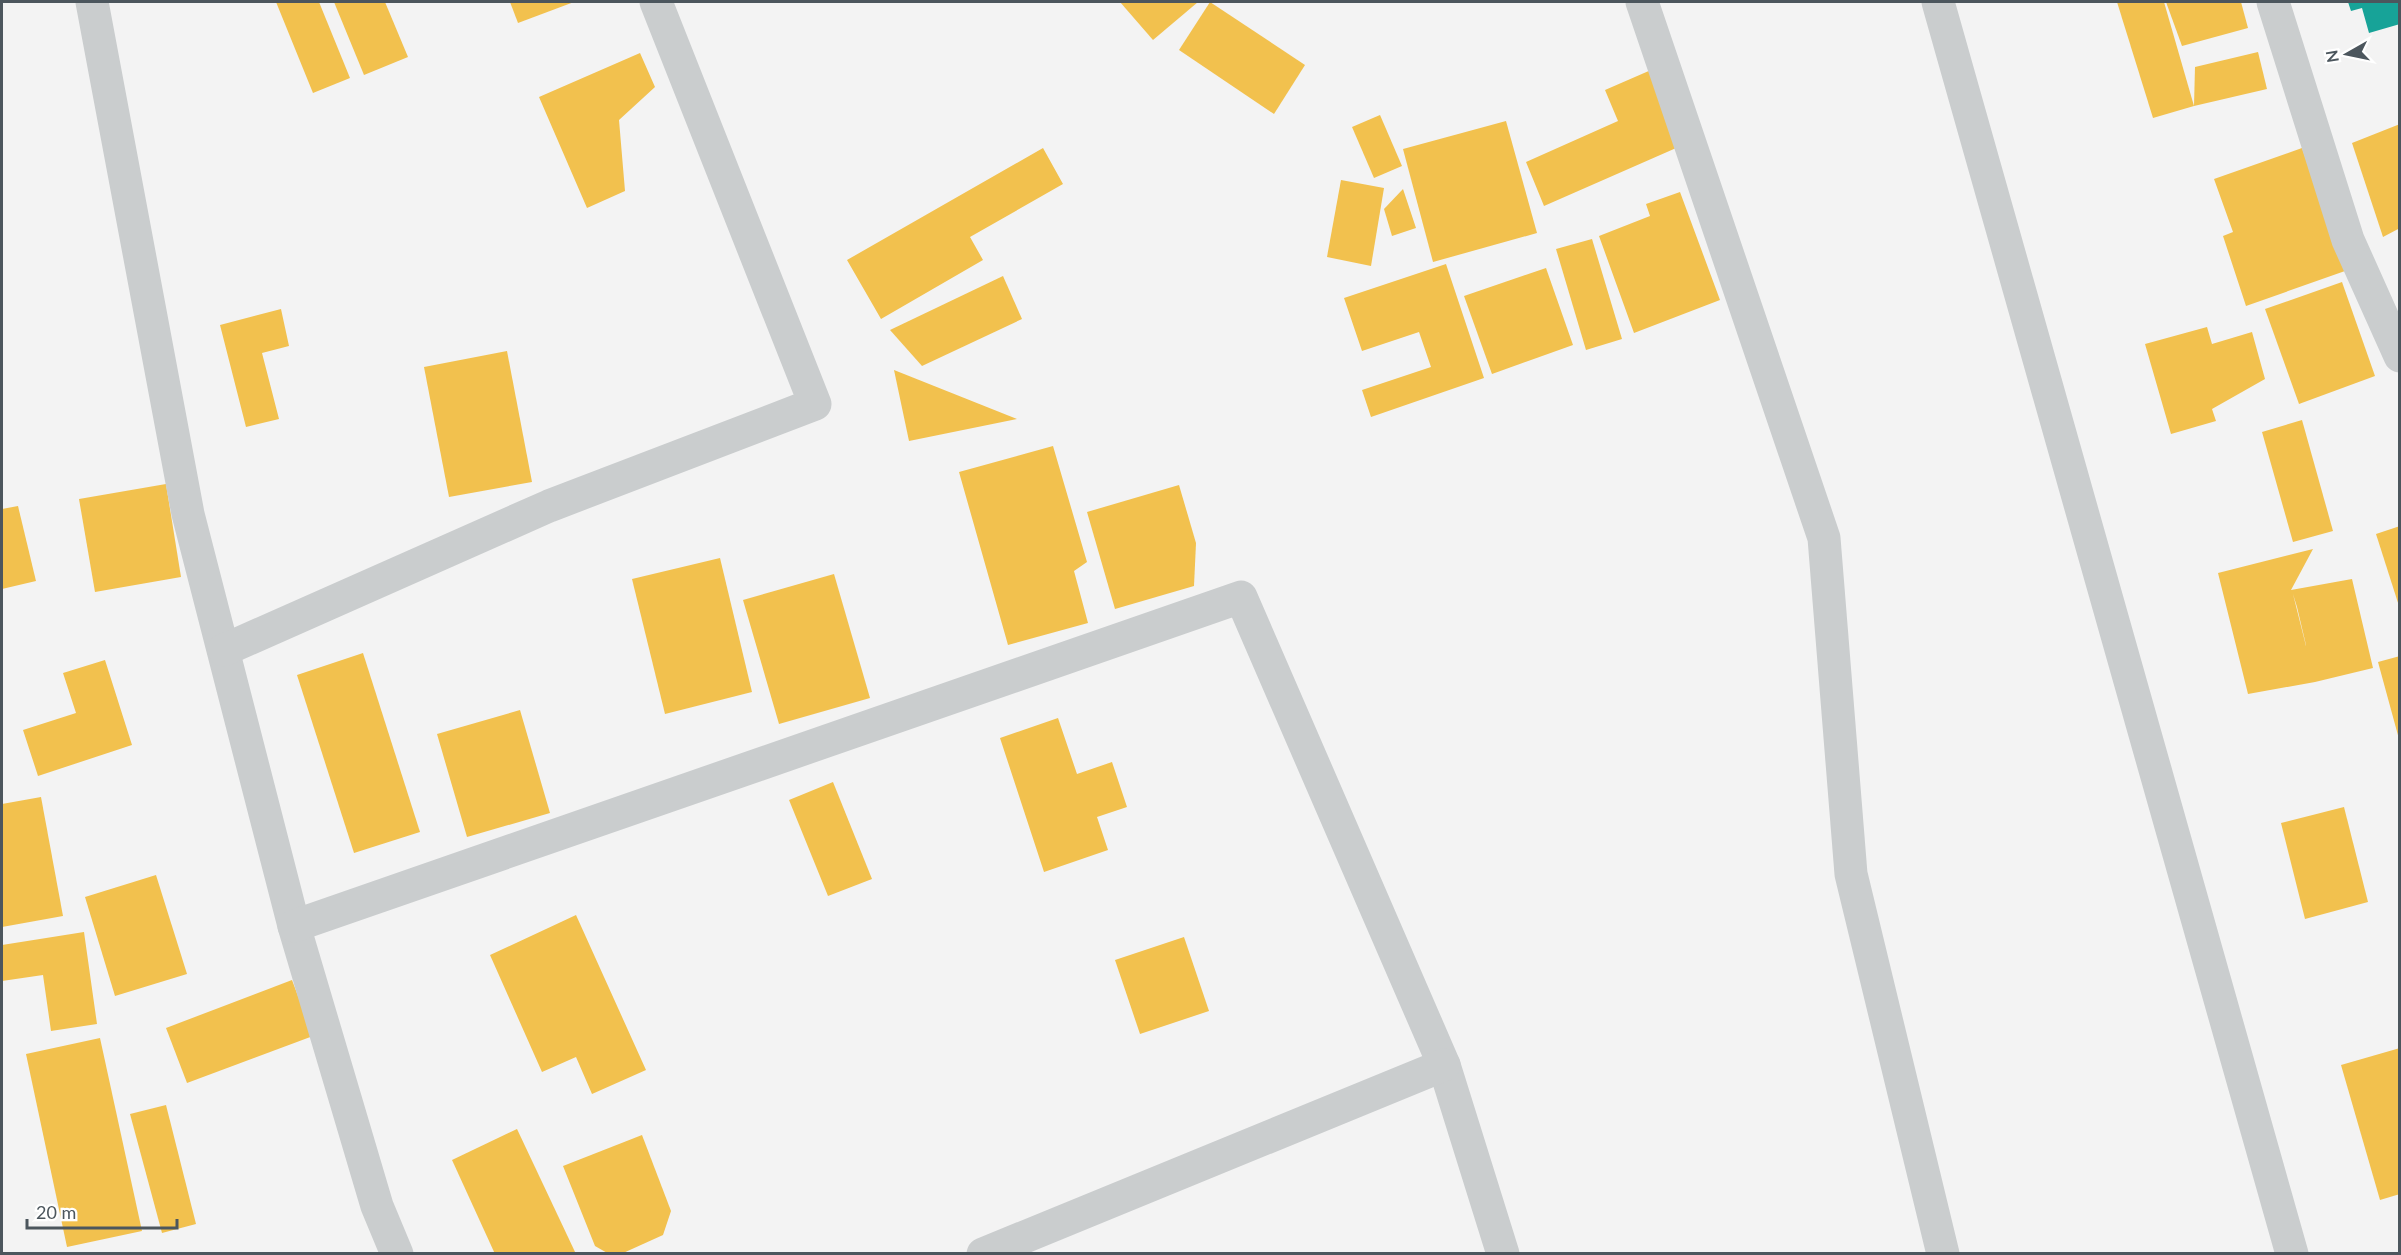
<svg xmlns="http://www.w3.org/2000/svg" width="2401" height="1255" font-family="Lato,sans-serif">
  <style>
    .homes { fill: #f2c14e; fill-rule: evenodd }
    .public { fill: #17a398 }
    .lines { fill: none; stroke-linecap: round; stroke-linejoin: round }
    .street { stroke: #cacdce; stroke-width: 33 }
  </style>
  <rect width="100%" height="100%" fill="#f3f3f3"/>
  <g class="homes">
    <path d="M276,2h43l31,76 -37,15z"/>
    <path d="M334,2h51l23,55 -44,18z"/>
    <path d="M510,2h64l-56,21z"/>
    <path d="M1120,2h78l-45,38z"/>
    <path d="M1210,2l95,63 -31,49 -95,-64z"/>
    <path d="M2117,2h47l30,104 -41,12z"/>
    <path d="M2166,2h75l7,26 -66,18z"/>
    <path d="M2258,52l9,37 -73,17 1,-39z"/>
    <path d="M640,53l15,34 -36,33 6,71 -38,17 -48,-111z"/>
    <path d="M1651,70l32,75 -139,61 -18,-44 92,-41 -13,-31z"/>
    <path d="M1380,115l22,51 -28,12 -22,-51z"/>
    <path d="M1506,121l31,112 -104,29 -30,-113z"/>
    <path d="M2400,124v104l-17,9 -31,-94z"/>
    <path d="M1043,148l20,36 -93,53 13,23 -102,59 -34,-59z"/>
    <path d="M2302,148l43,123 -99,35 -23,-70 10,-4 -19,-53z"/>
    <path d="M1341,180l43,8 -13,78 -44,-9z"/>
    <path d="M1403,189l13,39 -24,8 -8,-27z"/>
    <path d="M1680,192l40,108 -86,33 -35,-97 51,-20 -4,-12z"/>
    <path d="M1592,239l30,100 -36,11 -30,-101z"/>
    <path d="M1446,264l38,114 -113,39 -9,-27 69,-23 -12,-35 -57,19 -18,-53z"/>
    <path d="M1546,268l27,77 -81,29 -28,-78z"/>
    <path d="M1003,276l19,43 -100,47 -32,-36z"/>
    <path d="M2342,282l33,94 -76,28 -34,-95z"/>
    <path d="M281,309l8,37 -27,7 17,66 -33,8 -26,-102z"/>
    <path d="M2207,327l5,17 40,-12 13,47 -53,30 4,12 -45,13 -26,-90z"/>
    <path d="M507,351l25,131 -83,15 -25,-130z"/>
    <path d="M894,370l123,49 -108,22z"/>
    <path d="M2302,420l31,111 -40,11 -31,-110z"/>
    <path d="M1053,446l34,116 -13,9 14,52 -80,22 -49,-173z"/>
    <path d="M166,484l15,93 -86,15 -16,-93z"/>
    <path d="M1179,485l17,58 -2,43 -79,23 -28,-97z"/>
    <path d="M18,506l18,75 -34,8v-80z"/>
    <path d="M2400,526v80h-1l-23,-72z"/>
    <path d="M2313,549l-22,41 61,-11 21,89 -58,14 -67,12 -30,-121zM2293,594l4,13 9,38v1z"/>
    <path d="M720,558l32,134 -87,22 -33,-135z"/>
    <path d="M834,574l36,124 -91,26 -36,-124z"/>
    <path d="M363,653l57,179 -66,21 -57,-178z"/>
    <path d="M2400,656v82l-1,1 -21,-77z"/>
    <path d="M105,660l27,85 -94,31 -15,-46 53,-17 -13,-40z"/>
    <path d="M520,710l30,103 -83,24 -30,-103z"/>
    <path d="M1058,718l19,56 35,-12 15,45 -30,10 11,33 -64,22 -44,-134z"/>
    <path d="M833,782l39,97 -44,17 -39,-96z"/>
    <path d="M41,797l22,119 -61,11v-123z"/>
    <path d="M2344,807l24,95 -63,17 -24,-96z"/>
    <path d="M156,875l31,99 -72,22 -30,-99z"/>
    <path d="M576,915l70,155 -54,24 -16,-37 -34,15 -52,-117z"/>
    <path d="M84,932l13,92 -46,7 -8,-56 -41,6v-36z"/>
    <path d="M1184,937l25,74 -69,23 -25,-74z"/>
    <path d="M292,980l21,56 -126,47 -21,-55z"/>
    <path d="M100,1038l42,193 -75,16 -41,-193z"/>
    <path d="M2400,1048v146l-20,6 -39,-135z"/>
    <path d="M166,1105l30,119 -34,9 -32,-119z"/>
    <path d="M517,1129l59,125h-81l-43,-94z"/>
    <path d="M642,1135l29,76 -8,24 -42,19h-12l-14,-8 -32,-80z"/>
  </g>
  <path class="public" d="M2348,2h52v22l-31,9 -7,-25 -11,3z"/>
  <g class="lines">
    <g class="street">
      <path d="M92,2l96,512 106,412 83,280 20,48"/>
      <path d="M1642,2l182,536 27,336 92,380"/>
      <path d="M1938,2l354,1252"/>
      <path d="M2273,2l75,238 52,116"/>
      <path d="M224,650l325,-144 266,-102 -159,-402"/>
      <path d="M294,926l947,-329 203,468 59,189"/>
      <path d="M983,1254l461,-189"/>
    </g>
  </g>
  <rect width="2401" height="1255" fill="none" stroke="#4c565d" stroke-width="6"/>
  <g transform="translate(2347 54) rotate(261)" stroke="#ffffff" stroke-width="4.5" paint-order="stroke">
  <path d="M0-4.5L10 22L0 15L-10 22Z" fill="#4c565d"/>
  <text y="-9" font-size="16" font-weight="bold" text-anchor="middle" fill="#4c565d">N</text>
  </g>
  <path d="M27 1219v9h150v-9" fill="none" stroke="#4c565d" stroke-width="3"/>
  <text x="36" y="1219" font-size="18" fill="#4c565d" stroke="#ffffff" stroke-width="4.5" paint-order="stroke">20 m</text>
</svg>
